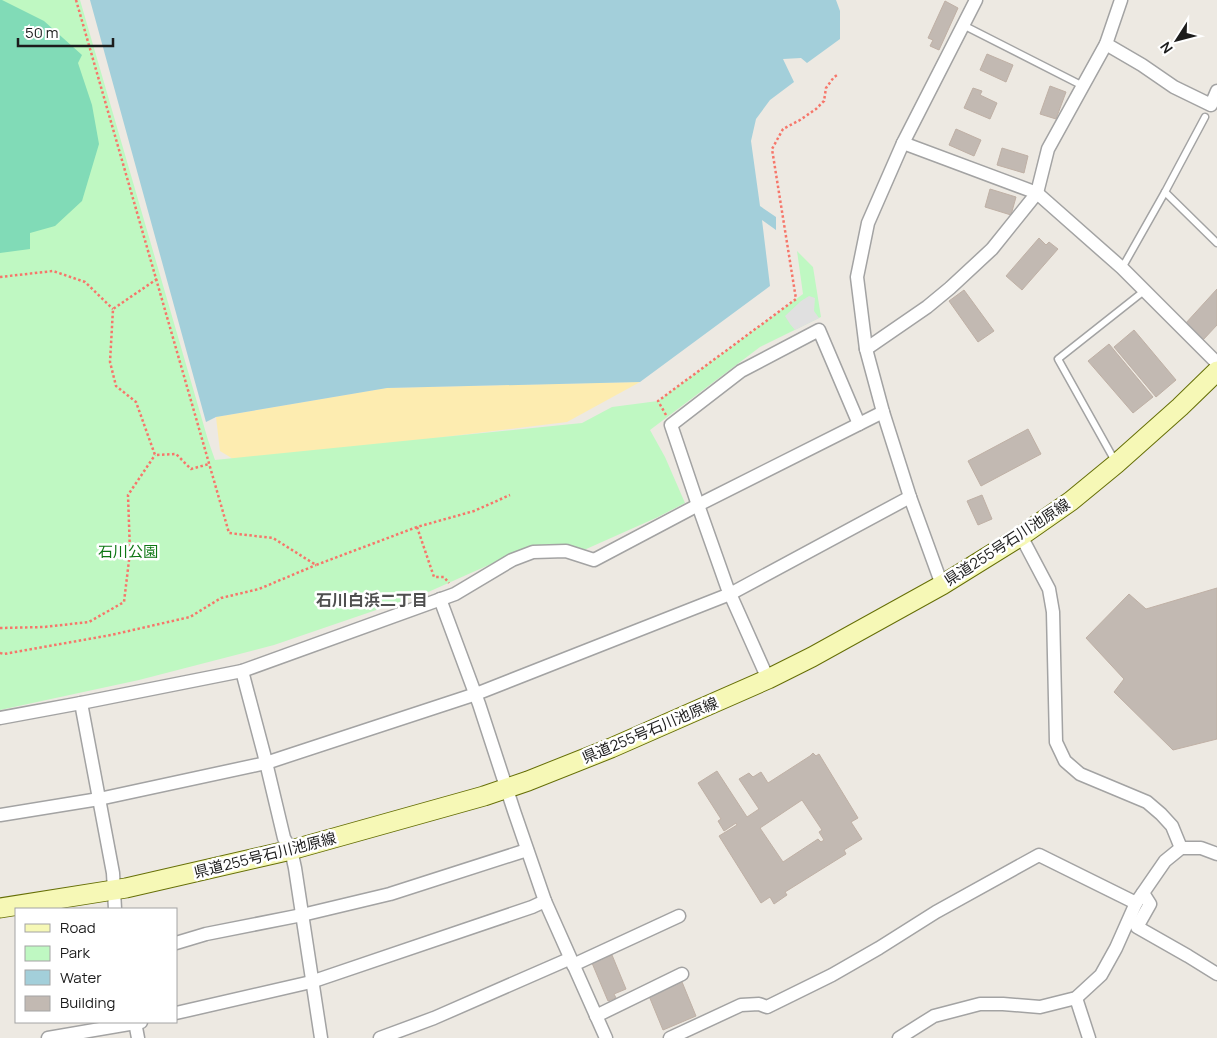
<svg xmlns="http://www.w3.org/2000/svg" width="1217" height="1038" font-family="Manrope,'Noto Sans JP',sans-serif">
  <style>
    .sand { fill: #fdecb0 }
    .park { fill: #bff8c2 }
    .pitch { fill: #81dbb7 }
    .parking { fill: #e0e0e0 }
    .water { fill: #a3cfda }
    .building { fill: #c2b9b2; stroke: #bfb0a5; fill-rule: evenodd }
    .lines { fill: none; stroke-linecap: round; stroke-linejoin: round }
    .service-casing { stroke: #a3a3a3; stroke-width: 9 }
    .minor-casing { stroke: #a3a3a3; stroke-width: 15 }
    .secondary-casing { stroke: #666f07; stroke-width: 21 }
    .path { stroke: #f6766a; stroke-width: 2.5; stroke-dasharray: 2.5 2.5; stroke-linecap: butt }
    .service { stroke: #fff; stroke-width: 6 }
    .minor { stroke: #fff; stroke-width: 12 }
    .secondary { stroke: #f6f8b6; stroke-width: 19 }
    .labels { text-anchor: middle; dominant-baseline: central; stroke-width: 5; stroke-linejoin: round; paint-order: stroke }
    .street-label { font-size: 15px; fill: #1c1c1c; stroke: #fff }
    .park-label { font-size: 15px; fill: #0e7714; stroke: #fff }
    .neighbourhood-label { font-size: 16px; font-weight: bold; fill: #4f4f4f; stroke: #fff }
  </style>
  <rect width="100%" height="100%" fill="#ede9e2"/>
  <path class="sand" d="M640,382l-73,40 -329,40 -18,-11 -4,-34 170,-29z"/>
  <path class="park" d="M0,0h80l128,440 7,20 367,-37 30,-16 46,-6 145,-107 -6,-43 16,16 8,50 -61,30 -110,83 15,27 20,46 -27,14 -74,33 -55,-3 -103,46 -152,52 -135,35 -139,30z"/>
  <path class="pitch" d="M0,0h2l42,21 38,34 -4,8 14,42 7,39 -17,57 -27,25 -25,7v16l-30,4z"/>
  <path class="parking" d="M809,296l6,2 -1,13 5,7 -24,12 -5,-6 -5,-8 16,-15z"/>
  <path class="water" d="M90,0h746l4,11v28l-33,24 -6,-5 -18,1 11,23 -24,18 -14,19 -5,22 9,65 16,11v13l-14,-10 8,66 -130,96 -253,6 -171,29 -10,5z"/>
  <g class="building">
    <path d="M945,1l13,7 -19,42 -9,-4 3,-6 -5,-2z"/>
    <path d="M987,54l26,11 -7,17 -26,-12z"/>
    <path d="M1050,86l16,6 -10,27 -16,-5z"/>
    <path d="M973,88l9,3 -2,4 17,8 -7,16 -26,-11z"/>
    <path d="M956,129l25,11 -7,16 -25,-11z"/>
    <path d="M1002,148l26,8 -4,17 -27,-8z"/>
    <path d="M990,189l26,8 -5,18 -26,-8z"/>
    <path d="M1039,238l7,7 3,-3 9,7 -36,41 -16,-14z"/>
    <path d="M1217,289v36l-14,15 -18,-16z"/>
    <path d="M964,290l30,41 -16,11 -29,-41z"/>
    <path d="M1134,330l42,50 -20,17 -42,-50z"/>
    <path d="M1109,344l44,53 -20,16 -45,-52z"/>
    <path d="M1028,429l13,25 -60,32 -13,-25z"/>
    <path d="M982,495l10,24 -14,6 -11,-24z"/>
    <path d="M1217,588v151l-44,11 -59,-58 10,-13 -38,-41 43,-44 17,15z"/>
    <path d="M813,753l3,3 3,-2 39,64 -7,4 11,17 -18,11 2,4 -61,38 2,3 -13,9 -4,-7 -9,6 -42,-67 18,-11 -1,-2 -12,8 -6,-10 3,-2 -23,-36 19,-12 30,46 12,-8 -20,-30 10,-6 4,4 8,-5 7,11 42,-27zM802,800l20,30 -3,2 5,8 -3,2 -3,-3 -35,23 -23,-34z"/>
    <path d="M612,955l14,34 -12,5 2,4 -8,3 -16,-38z"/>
    <path d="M682,982l14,34 -33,14 -14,-34z"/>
  </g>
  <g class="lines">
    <g class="service-casing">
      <g id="service">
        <path d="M963,25l120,61"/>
        <path d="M1165,192l52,51"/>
        <path d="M1122,268l43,-76 40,-75"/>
        <path d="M1115,461l-57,-102 86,-68"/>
      </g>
    </g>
    <g class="minor-casing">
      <g id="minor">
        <path d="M1106,44l36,21 32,22 37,18 6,-14"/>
        <path d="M903,143l134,50 85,75 95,95"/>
        <path d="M866,349l61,-42 23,-19 42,-39 45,-56 11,-44 58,-105 15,-44"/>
        <path d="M1021,536l28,53 4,23 3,130 9,19 15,13 67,28 14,12 11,12 9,22"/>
        <path d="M942,585l-32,-88 -27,-85 -17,-63 -9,-72 11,-54 35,-80 73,-143"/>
        <path d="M440,599l39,105 35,107 31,90 61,137"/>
        <path d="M242,671l22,83 20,84 7,12 4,18 26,170"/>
        <path d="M768,679l-41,-92 -29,-82 -27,-80 70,-54 78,-41 40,94"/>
        <path d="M81,703l32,170 2,36"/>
        <path d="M0,718l81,-15 161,-32 213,-77 57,-34 21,-8 33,-1 28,9 104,-55 185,-93"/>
        <path d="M0,815l99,-16 167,-36 210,-69 254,-100 180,-97"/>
        <path d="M1143,893l7,11 -13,23 51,29 29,18"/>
        <path d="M176,943l30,-9 96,-19 88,-21 137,-44"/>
        <path d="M573,965l106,-49"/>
        <path d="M1076,998l13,40"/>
        <path d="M176,1013l135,-31 221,-75 13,-6"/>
        <path d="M596,1016l86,-42"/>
        <path d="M135,1022l3,16"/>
        <path d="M48,1038l93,-16"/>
        <path d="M380,1038l54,-20 135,-59"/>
        <path d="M670,1038l71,-33 18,-1 8,3 65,-32 47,-27 57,-36 103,-57 97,48"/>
        <path d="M899,1038l35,-22 46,-12h23l37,3 36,-9 25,-23 15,-27 20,-45 29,-42 16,-13h20l16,6"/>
      </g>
    </g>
    <g class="secondary-casing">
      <path id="secondary" d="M0,908l126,-20 165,-38 193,-54 44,-15 83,-33 157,-69 44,-22 130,-72 79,-49 50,-35 45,-37 64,-57 37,-36"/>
    </g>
    <g class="path">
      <path d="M76,0l153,533 44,5 43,27 101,-38 57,-16 36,-16"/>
      <path d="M0,277l53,-6 32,11 28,27"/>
      <path d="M157,279l-44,30 -3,53 6,24 20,16 19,53 21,-1 15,15 18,-5"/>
      <path d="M666,415l-8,-14 138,-102 -24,-150 11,-20 17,-9 16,-11 8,-8 2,-13 8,-11 5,-3"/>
      <path d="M417,527l17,50h10l5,6"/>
      <path d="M0,628l44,-1 45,-5 35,-20 6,-50 -2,-57 27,-40"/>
      <path d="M0,653l4,1 107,-19 79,-18 31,-19 38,-9 57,-24"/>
    </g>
    <use href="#service" class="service"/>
    <use href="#minor" class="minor"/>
    <use href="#secondary" class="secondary"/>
  </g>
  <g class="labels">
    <g class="street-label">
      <text transform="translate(1007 542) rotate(-33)">県道255号石川池原線</text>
      <text transform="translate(650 730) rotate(-23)">県道255号石川池原線</text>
      <text transform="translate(265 855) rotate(-14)">県道255号石川池原線</text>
    </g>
    <g class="park-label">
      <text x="128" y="551">石川公園</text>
    </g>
    <g class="neighbourhood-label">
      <text x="372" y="600">石川白浜二丁目</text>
    </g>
  </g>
  <rect x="15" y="908" width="162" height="115" fill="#ffffff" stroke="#a4a4a4"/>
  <rect x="25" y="924" width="25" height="8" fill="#f6f8b6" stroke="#a4a4a4"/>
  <text x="60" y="933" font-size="15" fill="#1c1c1c">Road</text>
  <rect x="25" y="946" width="25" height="15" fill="#bff8c2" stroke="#a4a4a4"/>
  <text x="60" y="958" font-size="15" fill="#1c1c1c">Park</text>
  <rect x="25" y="970" width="25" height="15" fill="#a3cfda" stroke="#a4a4a4"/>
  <text x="60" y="983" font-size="15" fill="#1c1c1c">Water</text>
  <rect x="25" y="996" width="25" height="15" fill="#c2b9b2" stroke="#a4a4a4"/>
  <text x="60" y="1008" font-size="15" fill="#1c1c1c">Building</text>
  <g transform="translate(1177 40) rotate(234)" stroke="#ffffff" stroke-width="4" paint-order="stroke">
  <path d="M0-4L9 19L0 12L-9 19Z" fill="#1c1c1c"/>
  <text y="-8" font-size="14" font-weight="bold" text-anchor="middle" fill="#1c1c1c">N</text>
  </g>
  <path d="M18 38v8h95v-8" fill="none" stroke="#1c1c1c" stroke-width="2.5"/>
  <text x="25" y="38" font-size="15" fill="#1c1c1c" stroke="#ffffff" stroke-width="4" paint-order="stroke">50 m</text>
</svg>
